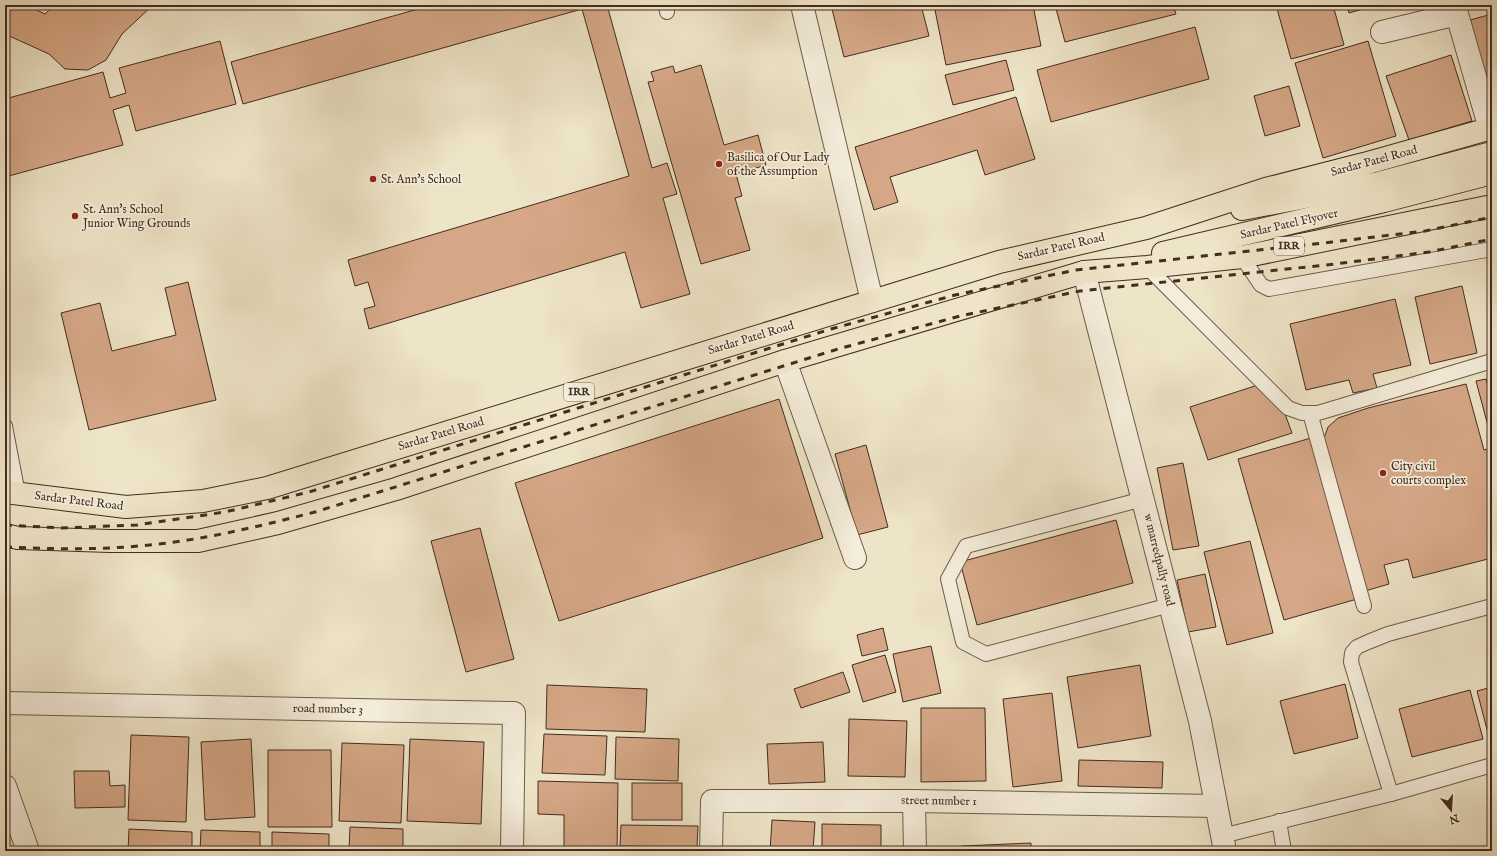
<svg xmlns="http://www.w3.org/2000/svg" width="1497" height="856" font-family="'IM FELL English',serif">
  <style>
    .building { fill: #d5a786; stroke: #442c20 }
    .lines { fill: none; stroke-linecap: round; stroke-linejoin: round }
    .service-casing { stroke: #6e5a4a; stroke-width: 16 }
    .minor-casing { stroke: #6e5a4a; stroke-width: 24 }
    .primary-casing { stroke: #442c20; stroke-width: 24 }
    .service { stroke: #f4eddb; stroke-width: 14 }
    .minor { stroke: #f4eddb; stroke-width: 22 }
    .primary { stroke: #eee4c7; stroke-width: 22 }
    .rail { stroke: #442c20; stroke-width: 3; stroke-dasharray: 7 7; stroke-linecap: butt }
    .poi-dot { fill: #8f2418; stroke: #f4eddb; stroke-width: 1.5 }
    .labels { text-anchor: middle; dominant-baseline: central; stroke-width: 3.5; stroke-linejoin: round; paint-order: stroke }
    .shield { fill: #f4eddb; stroke: #796658; stroke-width: 1 }
    .shield-label { font-size: 11px; font-weight: bold; fill: #442c20 }
    .poi-label { font-size: 12px; fill: #442c20; stroke: #f4eddb; text-anchor: start }
    .street-label { font-size: 12px; fill: #442c20; stroke: #f4eddb }
  </style>
  <rect width="100%" height="100%" fill="#eee4c7"/>
  <filter id="stains"><feTurbulence type="fractalNoise" baseFrequency=".005" numOctaves="4"/><feColorMatrix values="0 0 0 0 .2 0 0 0 0 .09 0 0 0 0 .02 0 0 0 .5 -.17"/></filter>
  <radialGradient id="worn" r=".72"><stop offset=".6" stop-color="#630" stop-opacity="0"/><stop offset="1" stop-color="#630" stop-opacity=".3"/></radialGradient>
  <g class="building">
    <path d="M5,5h21l19,9 9,-9h99l-31,29 -16,26 -18,10 -23,-1 -16,-15 -44,-20z"/>
    <path d="M432,5h175l45,163 15,-5 10,31 -14,4 27,96 -49,14 -16,-56 -256,77 -5,-20 11,-3 -7,-24 -13,4 -7,-26 281,-84 -47,-167 -339,95 -12,-42z"/>
    <path d="M831,5h90l8,31 -85,21z"/>
    <path d="M934,5h99l8,41 -95,19z"/>
    <path d="M1055,5h118l3,9 -111,28z"/>
    <path d="M1276,5h57l11,40 -53,14z"/>
    <path d="M1347,5h30l-28,8z"/>
    <path d="M1492,14v83l-22,-77z"/>
    <path d="M1195,27l14,52 -158,43 -14,-52z"/>
    <path d="M220,41l16,63 -100,27 -7,-26 -16,5 10,35 -118,32v-78l98,-27 7,26 16,-5 -7,-25z"/>
    <path d="M1368,41l28,95 -73,22 -28,-95z"/>
    <path d="M1451,55l21,66 -63,19 -23,-64z"/>
    <path d="M1006,60l8,30 -61,15 -8,-30z"/>
    <path d="M701,65l23,80 34,-10 8,30 -30,9 6,22 -7,2 15,52 -49,14 -53,-182 6,-1 -3,-9 22,-6 2,7z"/>
    <path d="M1289,86l11,40 -35,10 -11,-40z"/>
    <path d="M1016,97l19,62 -50,16 -8,-25 -87,27 8,25 -24,8 -19,-63z"/>
    <path d="M188,282l28,118 -127,30 -28,-117 39,-10 12,48 64,-16 -11,-47z"/>
    <path d="M1462,286l15,67 -47,11 -15,-67z"/>
    <path d="M1395,299l16,66 -38,9 4,14 -24,5 -4,-13 -43,10 -16,-66z"/>
    <path d="M1486,379l6,21v41l-16,-60z"/>
    <path d="M1261,384l20,19 11,30 -84,27 -18,-53z"/>
    <path d="M1466,384l18,66 8,-2v110l-79,20 -5,-19 -24,6 5,19 -24,7 -42,-150 5,-14 10,-9 30,-10z"/>
    <path d="M779,399l44,139 -264,83 -44,-138z"/>
    <path d="M1311,438l46,161 -73,21 -46,-161z"/>
    <path d="M866,445l22,82 -31,8 -22,-81z"/>
    <path d="M1183,463l16,83 -26,4 -16,-82z"/>
    <path d="M1116,520l17,63 -156,42 -17,-63z"/>
    <path d="M480,528l34,131 -48,13 -35,-131z"/>
    <path d="M1250,541l23,92 -46,12 -23,-93z"/>
    <path d="M1205,574l11,53 -28,5 -11,-52z"/>
    <path d="M883,628l5,22 -26,6 -5,-21z"/>
    <path d="M931,646l10,47 -38,9 -10,-48z"/>
    <path d="M885,655l11,37 -33,10 -11,-37z"/>
    <path d="M1140,665l11,71 -73,12 -11,-71z"/>
    <path d="M843,672l7,20 -49,16 -7,-19z"/>
    <path d="M1345,684l13,54 -64,16 -14,-53z"/>
    <path d="M547,685l100,4 -2,43 -99,-3z"/>
    <path d="M1492,687v50h-3l-12,-46z"/>
    <path d="M1470,690l13,49 -71,18 -13,-48z"/>
    <path d="M1052,693l10,88 -49,6 -10,-88z"/>
    <path d="M921,708h64l1,73 -65,1z"/>
    <path d="M849,719l58,2 -2,56 -57,-1z"/>
    <path d="M544,734l63,2 -2,39 -63,-2z"/>
    <path d="M131,735l58,2 -3,85 -58,-2z"/>
    <path d="M616,737l63,2 -1,42 -63,-2z"/>
    <path d="M251,739l4,78 -50,3 -4,-78z"/>
    <path d="M410,739l74,3 -3,82 -74,-3z"/>
    <path d="M823,742l2,40 -56,2 -2,-40z"/>
    <path d="M342,743l62,2 -3,78 -62,-2z"/>
    <path d="M268,750h63l1,77h-64z"/>
    <path d="M1079,760l84,2 -1,26 -84,-2z"/>
    <path d="M74,771h35l1,15 15,-1v22l-50,1z"/>
    <path d="M538,781l80,2 -1,68 -53,-1v-35l-26,-1z"/>
    <rect x="632" y="783" width="50" height="37"/>
    <path d="M772,820l43,2 -2,29h-43z"/>
    <path d="M822,824l59,1v26h-59z"/>
    <path d="M621,825l77,1 -1,21 -77,-1z"/>
    <path d="M350,827l53,2v22h-54z"/>
    <path d="M129,829l63,3v19h-64z"/>
    <path d="M201,830l59,2v19h-60z"/>
    <path d="M272,832l57,2v17h-57z"/>
    <path d="M1031,843v8h-69v-5z"/>
  </g>
  <g class="lines">
    <g class="service-casing">
      <g id="service">
        <path d="M666,5l1,7"/>
        <path d="M1242,257l19,28 8,4 223,-40"/>
        <path d="M1147,267l141,141 14,5h16l174,-52"/>
        <path d="M1310,413l54,193"/>
        <path d="M5,426l13,68"/>
        <path d="M1143,499l-177,47 -18,33 15,63 23,12 184,-49"/>
        <path d="M1391,794l-40,-132 1,-9 5,-6 11,-5 20,-8 104,-28"/>
        <path d="M1279,821l5,30"/>
        <path d="M1222,836l169,-42 101,-29"/>
      </g>
    </g>
    <g class="minor-casing">
      <g id="minor">
        <path d="M802,5l70,296"/>
        <path d="M1382,32l75,-18 33,115"/>
        <path d="M1084,272l116,449 25,130"/>
        <path d="M785,361l70,197"/>
        <path d="M5,703l509,10 -2,138"/>
        <path d="M5,786l23,65"/>
        <path d="M914,801l1,50"/>
        <path d="M711,851l1,-50h202l302,5"/>
      </g>
    </g>
    <g class="primary-casing">
      <g id="primary">
        <path d="M1242,209l137,-26 113,-30"/>
        <path d="M1163,253l221,-52 108,-28"/>
        <path d="M5,492l121,15 77,-6 64,-13 732,-226 147,-34 120,-39 98,-25 128,-36"/>
        <path d="M5,535l13,3 92,3h88l80,-18 118,-34 389,-128 299,-89 63,-5 95,-10 250,-51"/>
      </g>
    </g>
    <use href="#service" class="service"/>
    <use href="#minor" class="minor"/>
    <use href="#primary" class="primary"/>
    <g class="rail">
      <path d="M5,525l56,3 76,-3 88,-13 84,-20 522,-163 124,-34 121,-25 256,-28 93,-11 67,-14"/>
      <path d="M5,547c45,2 89,3 134,-1 60,-5 118,-19 176,-34l523,-163 122,-33 120,-25 255,-27 94,-12 63,-13"/>
    </g>
  </g>
  <g class="poi-dot">
    <circle cx="719" cy="164" r="4"/>
    <circle cx="373" cy="179" r="4"/>
    <circle cx="75" cy="216" r="4"/>
    <circle cx="1383" cy="473" r="4"/>
  </g>
  <g class="labels">
    <g class="shield">
      <rect x="1274" y="237" width="30" height="18" rx="3"/>
      <rect x="564" y="383" width="30" height="18" rx="3"/>
    </g>
    <g class="shield-label">
      <text x="1289" y="246">IRR</text>
      <text x="579" y="392">IRR</text>
    </g>
    <g class="poi-label">
      <text x="727" y="157">Basilica of Our Lady<tspan x="727" dy="14">of the Assumption</tspan></text>
      <text x="381" y="179">St. Ann's School</text>
      <text x="83" y="209">St. Ann's School<tspan x="83" dy="14">Junior Wing Grounds</tspan></text>
      <text x="1391" y="466">City civil<tspan x="1391" dy="14">courts complex</tspan></text>
    </g>
    <g class="street-label">
      <text transform="translate(1374 161) rotate(-15)">Sardar Patel Road</text>
      <text transform="translate(1289 224) rotate(-13)">Sardar Patel Flyover</text>
      <text transform="translate(1061 247) rotate(-13)">Sardar Patel Road</text>
      <text transform="translate(751 338) rotate(-17)">Sardar Patel Road</text>
      <text transform="translate(441 434) rotate(-17)">Sardar Patel Road</text>
      <text transform="translate(79 501) rotate(7)">Sardar Patel Road</text>
      <text transform="translate(1159 560) rotate(76)">w marredpally road</text>
      <text transform="translate(328 709) rotate(1)">road number 3</text>
      <text transform="translate(939 801) rotate(1)">street number 1</text>
    </g>
  </g>
  <rect width="1497" height="856" fill="none" stroke="#eee4c7" stroke-width="20"/>
  <rect x="6" y="6" width="1485" height="844" fill="none" stroke="#442c20" stroke-width="2"/>
  <rect x="10" y="10" width="1477" height="836" fill="none" stroke="#442c20"/>
  <g transform="translate(1451 810) rotate(162)" stroke="#f4eddb" stroke-width="3" paint-order="stroke">
  <path d="M0-3L7 15L0 10L-7 15Z" fill="#442c20"/>
  <text y="-6" font-size="11" font-weight="bold" text-anchor="middle" fill="#442c20">N</text>
  </g>
  <rect width="100%" height="100%" filter="url(#stains)"/>
  <rect width="100%" height="100%" fill="url(#worn)"/>
</svg>
